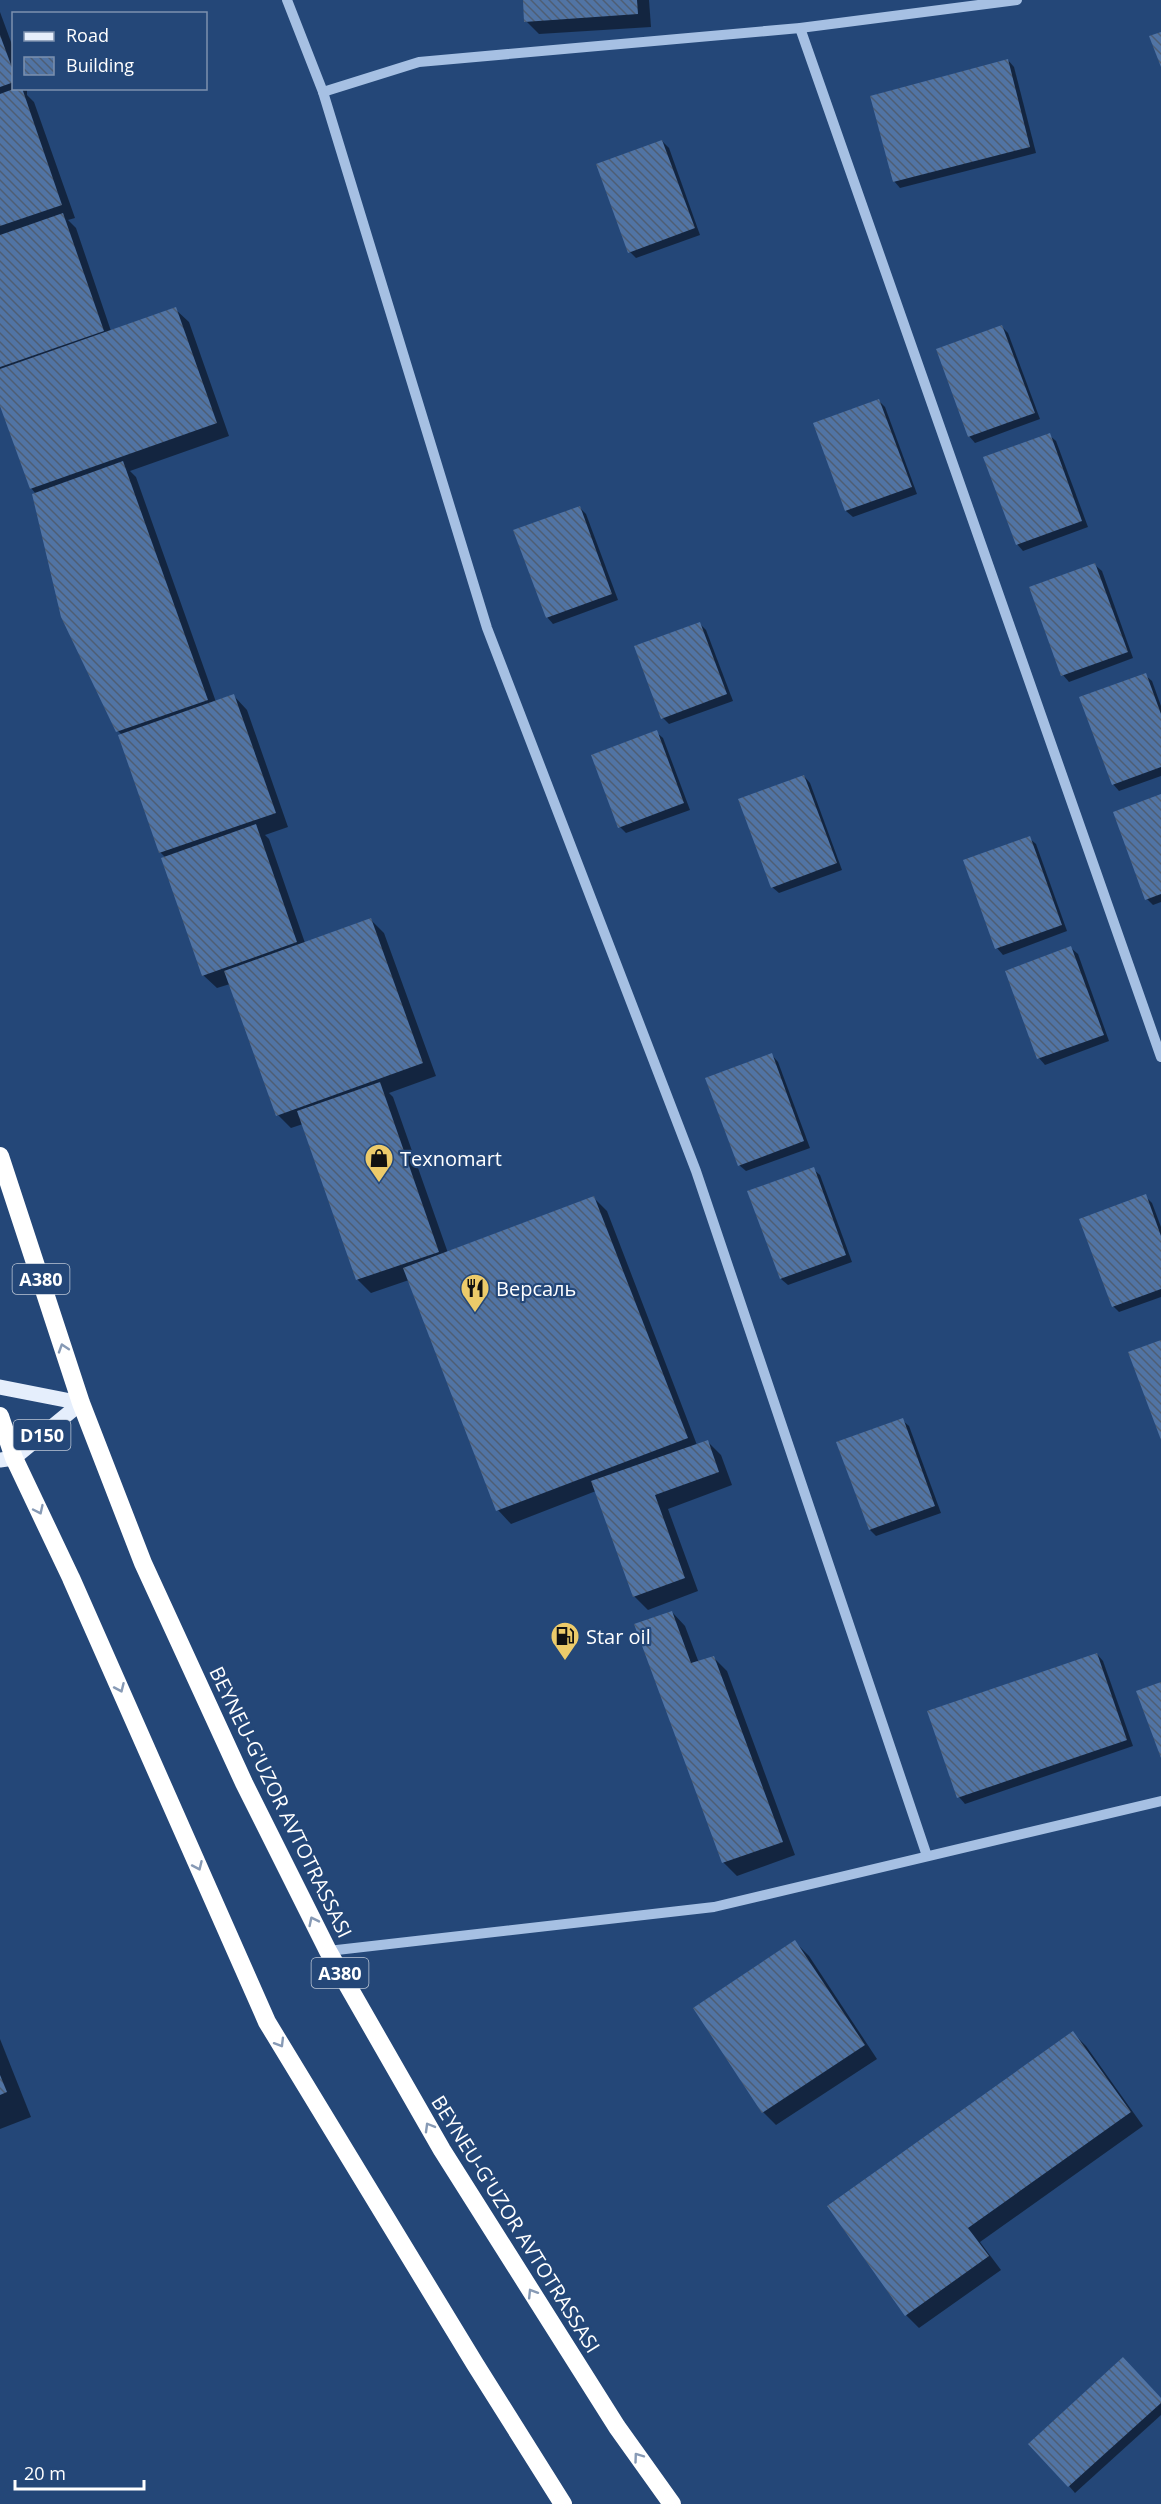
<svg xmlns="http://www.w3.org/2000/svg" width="1161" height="2504" font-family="'Open Sans',sans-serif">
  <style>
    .shadow { fill: #0007 }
    .building { fill: url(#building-back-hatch) }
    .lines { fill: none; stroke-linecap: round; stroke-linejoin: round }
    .minor { stroke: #a6c0e3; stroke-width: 10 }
    .major { stroke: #e5eefc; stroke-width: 15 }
    .highway { stroke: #fff; stroke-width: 18 }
    .oneway { stroke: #879ab5 }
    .labels { text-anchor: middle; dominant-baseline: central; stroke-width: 4.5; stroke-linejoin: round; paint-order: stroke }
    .shield { fill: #244778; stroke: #bdc8d6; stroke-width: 1.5 }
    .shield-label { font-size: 18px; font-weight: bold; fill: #fff }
    .poi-label { font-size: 20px; fill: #fff; stroke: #244778; text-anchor: start }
    .street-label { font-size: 20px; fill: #fff; stroke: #244778 }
  </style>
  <defs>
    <pattern id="building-back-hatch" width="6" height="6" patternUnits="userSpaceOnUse" patternTransform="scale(1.5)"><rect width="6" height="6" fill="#5174a4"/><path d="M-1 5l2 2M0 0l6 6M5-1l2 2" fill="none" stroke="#4e5e74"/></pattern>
  </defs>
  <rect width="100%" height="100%" fill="#244778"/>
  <g class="shadow">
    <path d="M525,0h124l2,27 -112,7 -13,-13z"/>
    <path d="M0,12l14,38v38h13v7l7,7 41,116 -7,2 8,8 35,103 64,-22 14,13 40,114 -99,35 6,6 80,225 18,-6 13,14 41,117 -23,8 4,4 36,104 65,-24 14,14 52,143 -47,17 4,4 55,156 146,-55 13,13 90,234 10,-4 14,14 11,30 -64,24 30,82 -50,19 -14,-14 -38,-105 -85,33 -13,-14 -89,-230 -38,13 -14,-14 -54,-155 -12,4 -13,-13 -48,-131 -13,4 -14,-13 -38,-118 -5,-5 -38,-117 -4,-4 -82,-237 -5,-6 -31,-87z"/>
    <path d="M1008,60l6,7 22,86 -136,35 -6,-7z"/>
    <path d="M662,141l7,7 31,87 -64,23 -6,-6z"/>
    <path d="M1002,327l6,6 32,86 -65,24 -6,-7z"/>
    <path d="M879,401l6,6 32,87 -64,23 -7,-6 -31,-87z"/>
    <path d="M1049,435l7,6 32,86 -65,24 -6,-7z"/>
    <path d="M579,507l7,7 32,86 -65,24 -6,-7z"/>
    <path d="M1095,565l7,6 31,87 -64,24 -6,-7z"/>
    <path d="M699,623l7,7 27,71 -64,23 -6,-6z"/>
    <path d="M1145,675l7,6 9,25v70l-42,15 -6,-7z"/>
    <path d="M656,732l7,6 27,72 -64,23 -6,-6z"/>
    <path d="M804,776l6,7 32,87 -63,23 -7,-6z"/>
    <path d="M1161,796v106l-8,3 -6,-6z"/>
    <path d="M1029,838l7,6 31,87 -64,24 -6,-7z"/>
    <path d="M1071,948l7,6 31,87 -64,24 -6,-7z"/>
    <path d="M772,1055l6,7 32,86 -64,23 -7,-6z"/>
    <path d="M813,1169l7,6 32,87 -64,23 -7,-6 -32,-87z"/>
    <path d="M1145,1196l7,7 9,24v70l-42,15 -6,-6z"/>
    <path d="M902,1420l7,6 32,87 -65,23 -6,-6z"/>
    <path d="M672,1612l13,14 14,37 14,-6 14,14 68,184 -58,21 -14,-14z"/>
    <path d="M1097,1654l6,7 30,85 -168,58 -6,-7z"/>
    <path d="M795,1942l14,14 68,103 -101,66 -13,-13z"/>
    <path d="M1073,2033l13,13 57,80 -163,116 21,28 -82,58 -13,-13z"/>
    <path d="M0,2039l31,78 -31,12z"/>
    <path d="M1161,2400v15l-86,78 -6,-7z"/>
  </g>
  <g class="building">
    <path d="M523,0h114l1,14 -114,8z"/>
    <path d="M1161,32v35l-12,-31z"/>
    <path d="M0,35l14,38v9l-14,5z"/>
    <path d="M1008,59l22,88 -137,35 -23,-86z"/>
    <path d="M16,88h6l40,117 -62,21v-132z"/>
    <path d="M662,140l33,88 -67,25 -32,-89z"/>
    <path d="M63,213l41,118 -104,36v-132z"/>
    <path d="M176,307l41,116 -187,66 -30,-83v-37z"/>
    <path d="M1002,325l33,88 -67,24 -32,-88z"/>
    <path d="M879,399l33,88 -67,24 -32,-88z"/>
    <path d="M1050,433l32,88 -66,24 -33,-88z"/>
    <path d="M123,461l85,239 -92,32 -55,-115 -29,-123z"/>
    <path d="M580,506l32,88 -66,24 -33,-88z"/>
    <path d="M1095,563l33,89 -67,24 -32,-89z"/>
    <path d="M700,622l27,72 -66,25 -27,-73z"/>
    <path d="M1146,673l15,41v53l-49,18 -33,-88z"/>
    <path d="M234,694l42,119 -117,40 -41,-118z"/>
    <path d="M657,730l27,73 -66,25 -27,-73z"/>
    <path d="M804,775l33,88 -66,25 -33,-89z"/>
    <path d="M1161,794v100l-16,6 -32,-88z"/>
    <path d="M256,824l41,118 -95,34 -41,-118z"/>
    <path d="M1030,836l32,89 -67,24 -32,-89z"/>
    <path d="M371,918l52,145 -147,53 -52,-145z"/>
    <path d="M1071,946l33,89 -67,24 -32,-88z"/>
    <path d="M772,1053l32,88 -66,25 -33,-88z"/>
    <path d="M380,1082l59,170 -83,28 -59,-169z"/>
    <path d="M814,1167l32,88 -66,24 -33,-88z"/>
    <path d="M1146,1194l15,42v53l-49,18 -33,-88z"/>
    <path d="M594,1196l94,242 -192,73 -93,-243z"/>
    <path d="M1161,1340v100l-33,-88z"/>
    <path d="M903,1418l32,88 -66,24 -33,-88z"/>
    <path d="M708,1440l11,32 -64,23 30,83 -52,19 -42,-116z"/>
    <path d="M672,1611l19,52 23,-7 69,186 -61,21 -88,-239z"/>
    <path d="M1097,1653l30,87 -170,58 -30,-87z"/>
    <path d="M1161,1682v76l-25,-67z"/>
    <path d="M795,1940l70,105 -103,68 -69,-105z"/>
    <path d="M1073,2031l58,81 -163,116 21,28 -84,60 -78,-110z"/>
    <path d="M0,2075l7,17 -7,3z"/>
    <path d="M1123,2357l38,41v5l-93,84 -40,-43z"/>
  </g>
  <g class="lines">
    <g class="minor">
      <path d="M287,0l36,92 164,536 209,543 231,685"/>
      <path d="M800,28l361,1029"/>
      <path d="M323,92l96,-30 381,-34 217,-28"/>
      <path d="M328,1951l386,-44 447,-106"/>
    </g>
    <g class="major">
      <path d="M0,1387l81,16"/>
      <path d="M0,1460l14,-2 67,-55"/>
    </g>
    <g class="highway">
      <path d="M0,1156l81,247 62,160 101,220 84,168 114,199 175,277 55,77"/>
      <path d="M0,1416l14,42 57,120 196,444 208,342 88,140"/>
    </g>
  </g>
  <defs><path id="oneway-chevron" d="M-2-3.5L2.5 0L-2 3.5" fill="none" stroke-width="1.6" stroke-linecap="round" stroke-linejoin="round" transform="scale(1.5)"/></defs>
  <g class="oneway">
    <use href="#oneway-chevron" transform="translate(63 1348) rotate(-108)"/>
    <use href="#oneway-chevron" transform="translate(39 1510) rotate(65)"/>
    <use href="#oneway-chevron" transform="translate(120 1688) rotate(66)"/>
    <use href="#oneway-chevron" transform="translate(198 1866) rotate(66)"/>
    <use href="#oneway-chevron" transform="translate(313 1921) rotate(-116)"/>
    <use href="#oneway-chevron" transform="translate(280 2043) rotate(59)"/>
    <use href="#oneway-chevron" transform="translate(429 2127) rotate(-120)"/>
    <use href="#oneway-chevron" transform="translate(532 2293) rotate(-122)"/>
    <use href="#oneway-chevron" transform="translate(638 2457) rotate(-126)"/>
  </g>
  <defs>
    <g id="shop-pin" transform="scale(1.5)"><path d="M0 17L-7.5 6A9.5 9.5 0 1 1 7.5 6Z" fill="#edcb6a" stroke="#244778"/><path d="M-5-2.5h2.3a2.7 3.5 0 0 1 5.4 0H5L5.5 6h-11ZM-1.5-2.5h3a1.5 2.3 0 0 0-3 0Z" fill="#111"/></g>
    <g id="restaurant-pin" transform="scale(1.5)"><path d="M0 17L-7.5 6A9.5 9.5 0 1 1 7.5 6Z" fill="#edcb6a" stroke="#244778"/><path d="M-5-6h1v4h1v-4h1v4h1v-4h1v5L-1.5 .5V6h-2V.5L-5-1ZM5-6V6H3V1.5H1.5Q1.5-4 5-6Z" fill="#111"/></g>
    <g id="fuel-pin" transform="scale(1.5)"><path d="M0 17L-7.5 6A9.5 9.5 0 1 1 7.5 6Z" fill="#edcb6a" stroke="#244778"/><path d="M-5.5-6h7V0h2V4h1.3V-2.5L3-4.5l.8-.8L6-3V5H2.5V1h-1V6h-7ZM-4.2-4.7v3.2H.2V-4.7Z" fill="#111"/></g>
  </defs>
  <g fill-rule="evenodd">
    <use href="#shop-pin" x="379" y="1158"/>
    <use href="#restaurant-pin" x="475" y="1288"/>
    <use href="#fuel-pin" x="565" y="1636"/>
  </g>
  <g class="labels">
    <g class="shield">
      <rect x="12.5" y="1264" width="57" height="30" rx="4.5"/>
      <rect x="13.5" y="1420" width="57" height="30" rx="4.5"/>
      <rect x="311.5" y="1958" width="57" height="30" rx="4.5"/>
    </g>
    <g class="shield-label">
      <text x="41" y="1279">A380</text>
      <text x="42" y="1435">D150</text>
      <text x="340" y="1973">A380</text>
    </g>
    <g class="poi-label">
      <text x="400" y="1158">Texnomart</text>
      <text x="496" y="1288">Версаль</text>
      <text x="586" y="1636">Star oil</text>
    </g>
    <g class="street-label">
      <text transform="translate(281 1802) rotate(64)">BEYNEU-G'UZOR AVTOTRASSASI</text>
      <text transform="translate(516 2224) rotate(58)">BEYNEU-G'UZOR AVTOTRASSASI</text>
    </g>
  </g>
  <rect x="12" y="12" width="195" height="78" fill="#244778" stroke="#7c91ae" stroke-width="1.5"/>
  <rect x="24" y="32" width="30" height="9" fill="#e5eefc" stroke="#7c91ae" stroke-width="1.5"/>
  <text x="66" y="42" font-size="18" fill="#ffffff">Road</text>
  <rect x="24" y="57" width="30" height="18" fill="url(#building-back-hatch)" stroke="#7c91ae" stroke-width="1.5"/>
  <text x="66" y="72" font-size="18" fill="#ffffff">Building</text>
  <path d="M15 2480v9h129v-9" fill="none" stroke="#ffffff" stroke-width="3"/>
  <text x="24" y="2480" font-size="18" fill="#ffffff" stroke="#244778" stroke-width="4.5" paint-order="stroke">20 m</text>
</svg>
